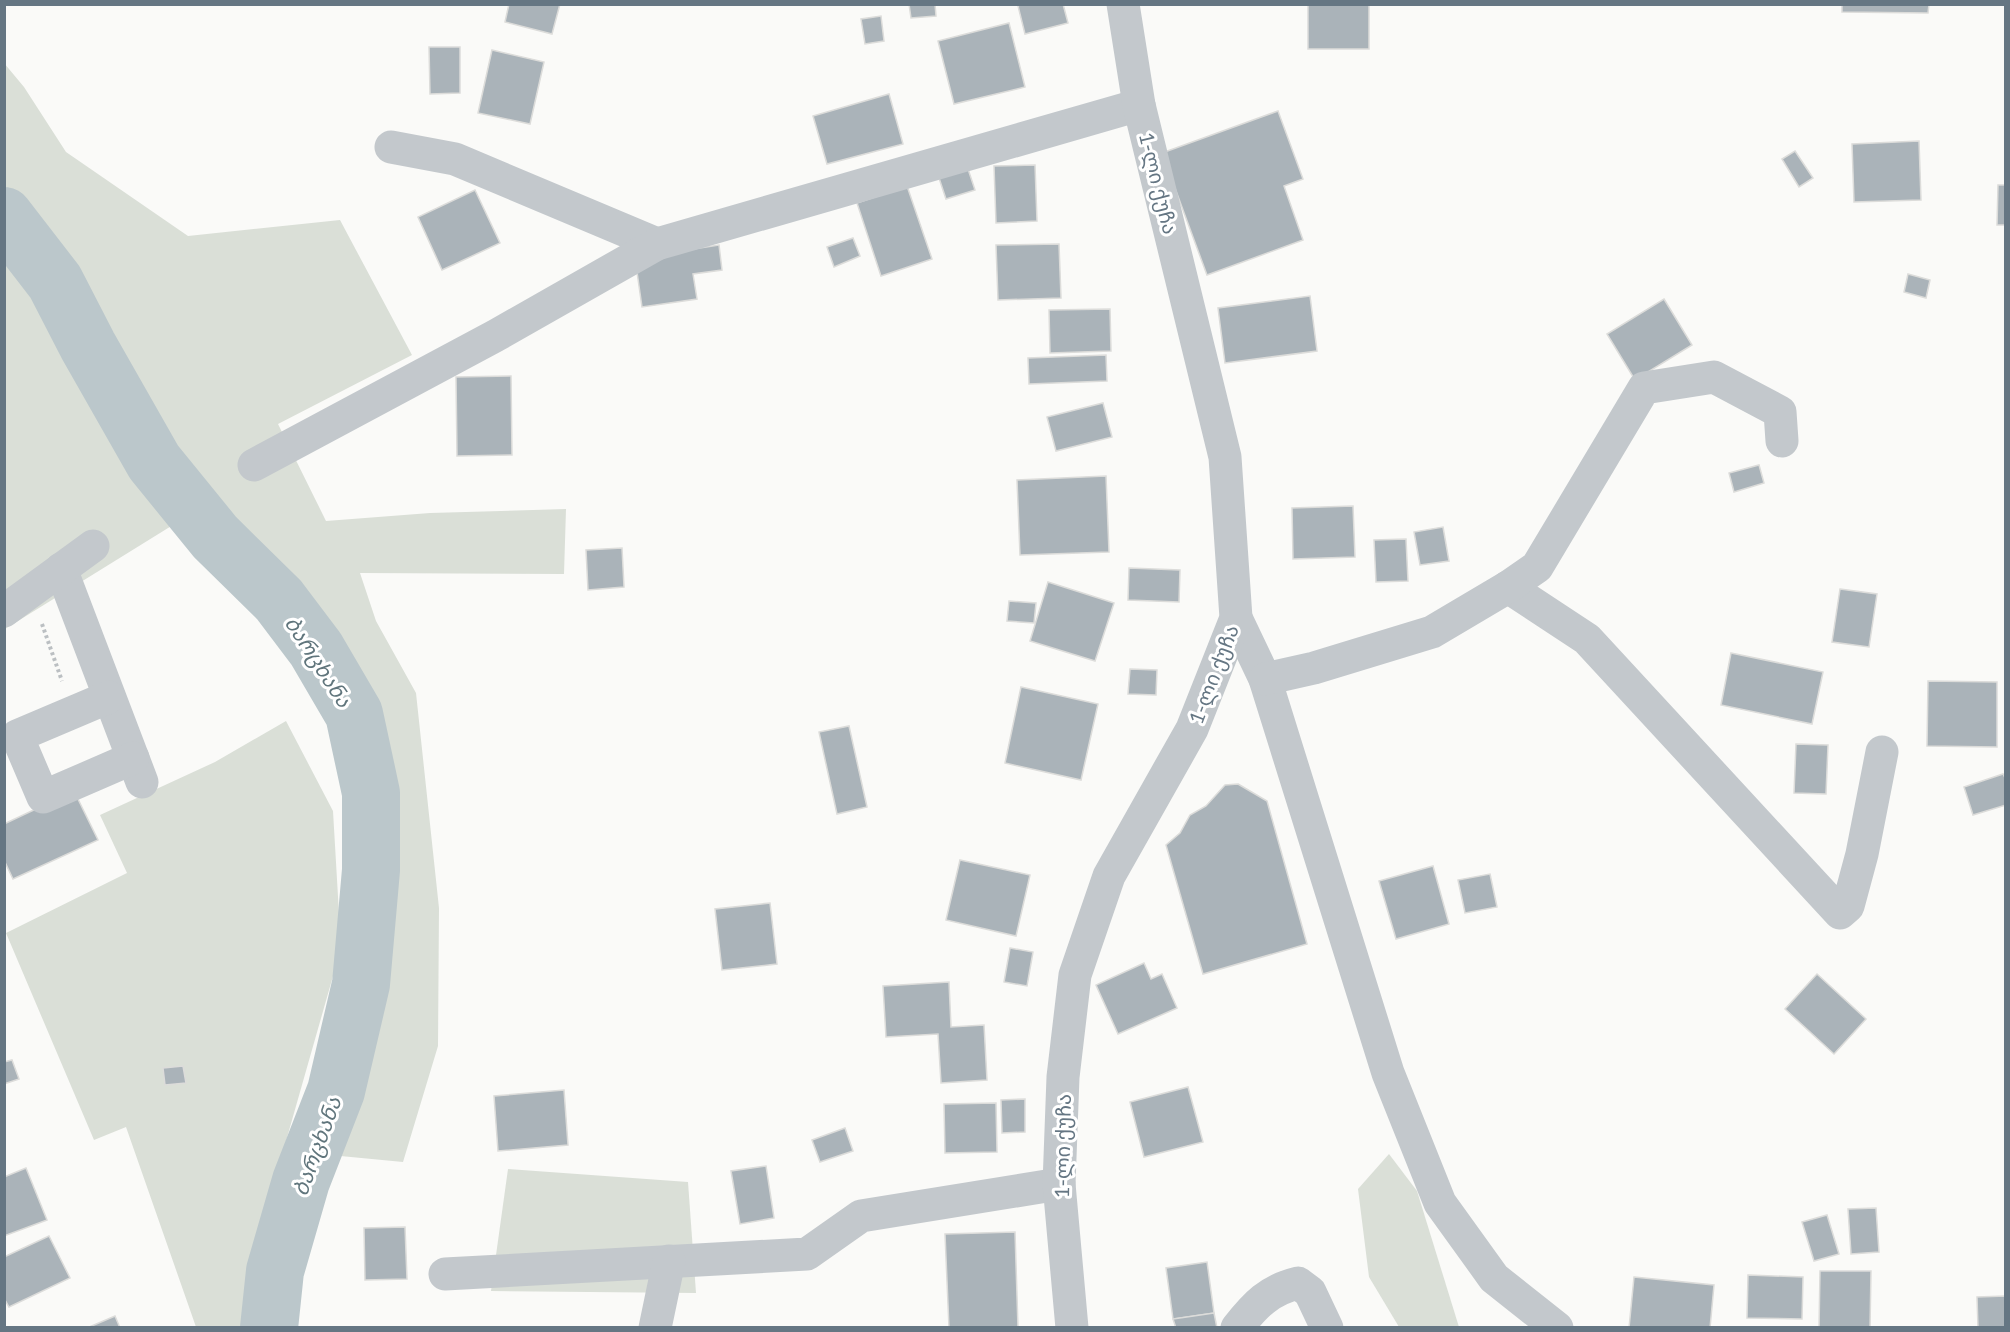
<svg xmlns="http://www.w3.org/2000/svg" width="2010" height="1332" font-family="Lato,'Noto Sans Georgian',sans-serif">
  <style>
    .green { fill: #dadfd7 }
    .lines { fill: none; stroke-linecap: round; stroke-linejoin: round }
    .river { stroke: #bbc7cb; stroke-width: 58 }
    .building { fill: #aab3b9; stroke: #dcdcda; stroke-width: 1.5 }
    .path { stroke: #bbbfc2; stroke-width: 4; stroke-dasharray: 3 3; stroke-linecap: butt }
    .minor { stroke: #c3c8cc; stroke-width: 33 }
    .labels { text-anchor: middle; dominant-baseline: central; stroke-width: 6; stroke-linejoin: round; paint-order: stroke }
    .street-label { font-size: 20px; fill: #657683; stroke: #fff }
    .water-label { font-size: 21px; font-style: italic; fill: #60757c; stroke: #fff }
  </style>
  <rect width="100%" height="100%" fill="#fafaf8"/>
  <g class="green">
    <path d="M4,63l20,24 42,65 122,84 152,-16 72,135 -134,69 48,97 104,-8 136,-4 -2,65 -204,-1 16,48 40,72 23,215 -1,138 -35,116 -73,-7 38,-129 20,-116 5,-118 -17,-75 -25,-48 -115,-147 -87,-102 -65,-143 -79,-91z"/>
    <path d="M5,243l33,36 95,177 48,64 -176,109z"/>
    <path d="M286,721l47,90 8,137 -88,309 -9,70h-48l-70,-200 -32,13 -88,-207 121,-60 -27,-58 115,-53z"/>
    <path d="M1389,1154l28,37 42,136h-60l-30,-50 -11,-88z"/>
    <path d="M508,1169l180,13 8,111 -205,-2z"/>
  </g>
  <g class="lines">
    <path class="river" d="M4,216l51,66 33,64 66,116 61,75 64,63 37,49 38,65 17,79v77l-10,114 -25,107 -35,90 -26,90 -6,57"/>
  </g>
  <g class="building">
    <path d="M509,4h51l-8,30 -47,-12z"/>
    <path d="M909,4h26l1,12 -25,2z"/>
    <path d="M1022,4h41l5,19 -43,11 -7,-28z"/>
    <rect x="1308" y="4" width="61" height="45"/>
    <path d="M1842,4h87l-1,9 -86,-1z"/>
    <path d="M881,16l3,25 -19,3 -4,-25z"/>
    <path d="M1009,23l16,64 -71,17 -16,-63z"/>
    <path d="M429,47h31v46l-30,1z"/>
    <path d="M492,50l52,12 -14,62 -52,-11z"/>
    <path d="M889,94l14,50 -76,20 -14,-48z"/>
    <path d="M1278,111l25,68 -19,7 19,54 -96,35 -45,-122z"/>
    <path d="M1919,141l2,59 -67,2 -2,-58z"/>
    <path d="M1795,151l18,27 -14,9 -17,-28z"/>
    <path d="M966,163l9,27 -29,9 -9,-27z"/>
    <path d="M1035,165l2,56 -41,2 -2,-57z"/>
    <path d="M1998,185h8v40h-9z"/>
    <path d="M907,186l25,73 -51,17 -24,-73z"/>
    <path d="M475,190l25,53 -58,27 -24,-53z"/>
    <path d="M853,238l7,18 -26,11 -7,-20z"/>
    <path d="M1059,244l2,54 -63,2 -2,-55z"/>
    <path d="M719,245l3,25 -29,4 4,25 -55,8 -7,-49z"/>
    <path d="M1908,274l22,6 -4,18 -22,-6z"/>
    <path d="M1310,296l7,55 -92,12 -7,-55z"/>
    <path d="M1664,299l28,46 -57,35 -28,-46z"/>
    <path d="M1110,309l1,42 -61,2 -1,-43z"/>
    <path d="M1106,355l1,26 -78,3 -1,-26z"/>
    <path d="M511,376l1,79 -55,1 -1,-79z"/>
    <path d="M1103,403l9,34 -56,14 -9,-34z"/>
    <path d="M1759,465l5,18 -30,9 -5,-19z"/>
    <path d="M1106,476l3,76 -89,3 -3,-75z"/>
    <path d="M1353,506l2,51 -62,2 -1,-51z"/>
    <path d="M1443,527l6,34 -29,4 -6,-33z"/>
    <path d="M1406,539l2,42 -32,1 -2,-42z"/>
    <path d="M622,548l2,39 -36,3 -2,-40z"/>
    <path d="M1129,568l51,2 -1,32 -51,-2z"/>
    <path d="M1048,582l66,21 -19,58 -65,-20z"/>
    <path d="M1840,589l37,5 -8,53 -37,-5z"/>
    <path d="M1009,601l27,2 -2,20 -27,-2z"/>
    <path d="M1731,653l92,19 -11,52 -91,-19z"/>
    <path d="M1130,669l27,1 -1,25 -28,-1z"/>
    <path d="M1928,681l69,1v65l-70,-1z"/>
    <path d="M1021,687l77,17 -17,76 -76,-17z"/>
    <path d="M849,726l18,81 -30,7 -18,-82z"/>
    <path d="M1796,744l32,1 -2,49 -32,-1z"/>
    <path d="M2003,774l3,6v25l-33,10 -9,-28z"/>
    <path d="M1238,784l29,17 40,143 -104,30 -37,-129 14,-12 10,-18 16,-9 19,-21z"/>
    <path d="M74,791l24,49 -85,39 -9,-19v-36z"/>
    <path d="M960,860l70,15 -14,61 -70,-16z"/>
    <path d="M1433,866l16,58 -53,15 -17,-58z"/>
    <path d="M1490,874l7,33 -32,6 -7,-33z"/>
    <path d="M770,903l7,61 -55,6 -7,-61z"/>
    <path d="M1010,948l23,4 -6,34 -23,-4z"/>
    <path d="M1144,963l7,16 11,-5 15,34 -59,26 -22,-49z"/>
    <path d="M1817,974l49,45 -32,35 -49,-45z"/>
    <path d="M949,982l2,45 33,-2 3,55 -46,3 -3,-49 -52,3 -3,-51z"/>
    <path d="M12,1060l7,19 -15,5v-22z"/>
    <path d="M183,1066l3,17 -21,2 -2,-17z"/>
    <path d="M1188,1087l15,55 -59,15 -14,-55z"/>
    <path d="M564,1090l4,55 -70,6 -4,-55z"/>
    <path d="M1025,1099v33l-23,1 -1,-33z"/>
    <path d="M996,1103l1,49 -52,1 -1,-49z"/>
    <path d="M845,1128l8,23 -33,11 -8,-22z"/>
    <path d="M766,1166l8,52 -34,6 -9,-53z"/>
    <path d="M26,1168l21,52 -43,16v-59z"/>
    <path d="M1876,1208l3,44 -28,2 -3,-45z"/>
    <path d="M1827,1215l12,39 -25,7 -12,-39z"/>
    <path d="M405,1227l2,52 -42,1 -1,-52z"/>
    <path d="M1015,1232l3,96h-69l-4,-94z"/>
    <path d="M49,1236l21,42 -61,29 -5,-9v-41z"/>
    <path d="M1207,1262l7,51 -41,6 -7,-51z"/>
    <path d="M1820,1271h51l-1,57h-51z"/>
    <path d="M1748,1275l55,2 -1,42 -55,-1z"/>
    <path d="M1634,1277l80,8 -4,43h-81z"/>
    <path d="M2006,1296v32h-28l-1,-31z"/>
    <path d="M1214,1313l3,15h-41l-3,-9z"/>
    <path d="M115,1316l5,12h-33z"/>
  </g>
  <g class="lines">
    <path class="path" d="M42,624l20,57"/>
    <g class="minor">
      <path d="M391,147l64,12 202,85"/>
      <path d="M254,465l241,-129 162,-92 482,-139"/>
      <path d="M61,569l81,213"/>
      <path d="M1508,587l79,52 253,274 8,-7 14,-52 20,-102"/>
      <path d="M4,611l89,-65"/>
      <path d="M1236,618l29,61 123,394 52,130 54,75 63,50"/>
      <path d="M1265,679l49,-11 118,-36 76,-45 29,-20 107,-179 70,-11 66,35 2,29"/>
      <path d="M109,697l-92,39 26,61 90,-39"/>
      <path d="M445,1274l362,-20 54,-38 198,-32"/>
      <path d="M655,1328l14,-67"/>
      <path d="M1072,1328l-13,-144 4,-107 12,-102 34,-99 83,-147 44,-111 -11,-161 -86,-352 -16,-101"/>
      <path d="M1237,1328c18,-23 32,-38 61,-45l12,9 17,36"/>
    </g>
  </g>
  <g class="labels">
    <g class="street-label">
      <text transform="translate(1159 183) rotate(76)">1-ლი ქუჩა</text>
      <text transform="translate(1213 674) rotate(-69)">1-ლი ქუჩა</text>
      <text transform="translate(1062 1146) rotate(-89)">1-ლი ქუჩა</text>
    </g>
    <g class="water-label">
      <text transform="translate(319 661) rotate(57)">ბარცხანა</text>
      <text transform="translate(316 1146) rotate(-70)">ბარცხანა</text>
    </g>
  </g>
  <rect width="2010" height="1332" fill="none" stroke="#657683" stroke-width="12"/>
</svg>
